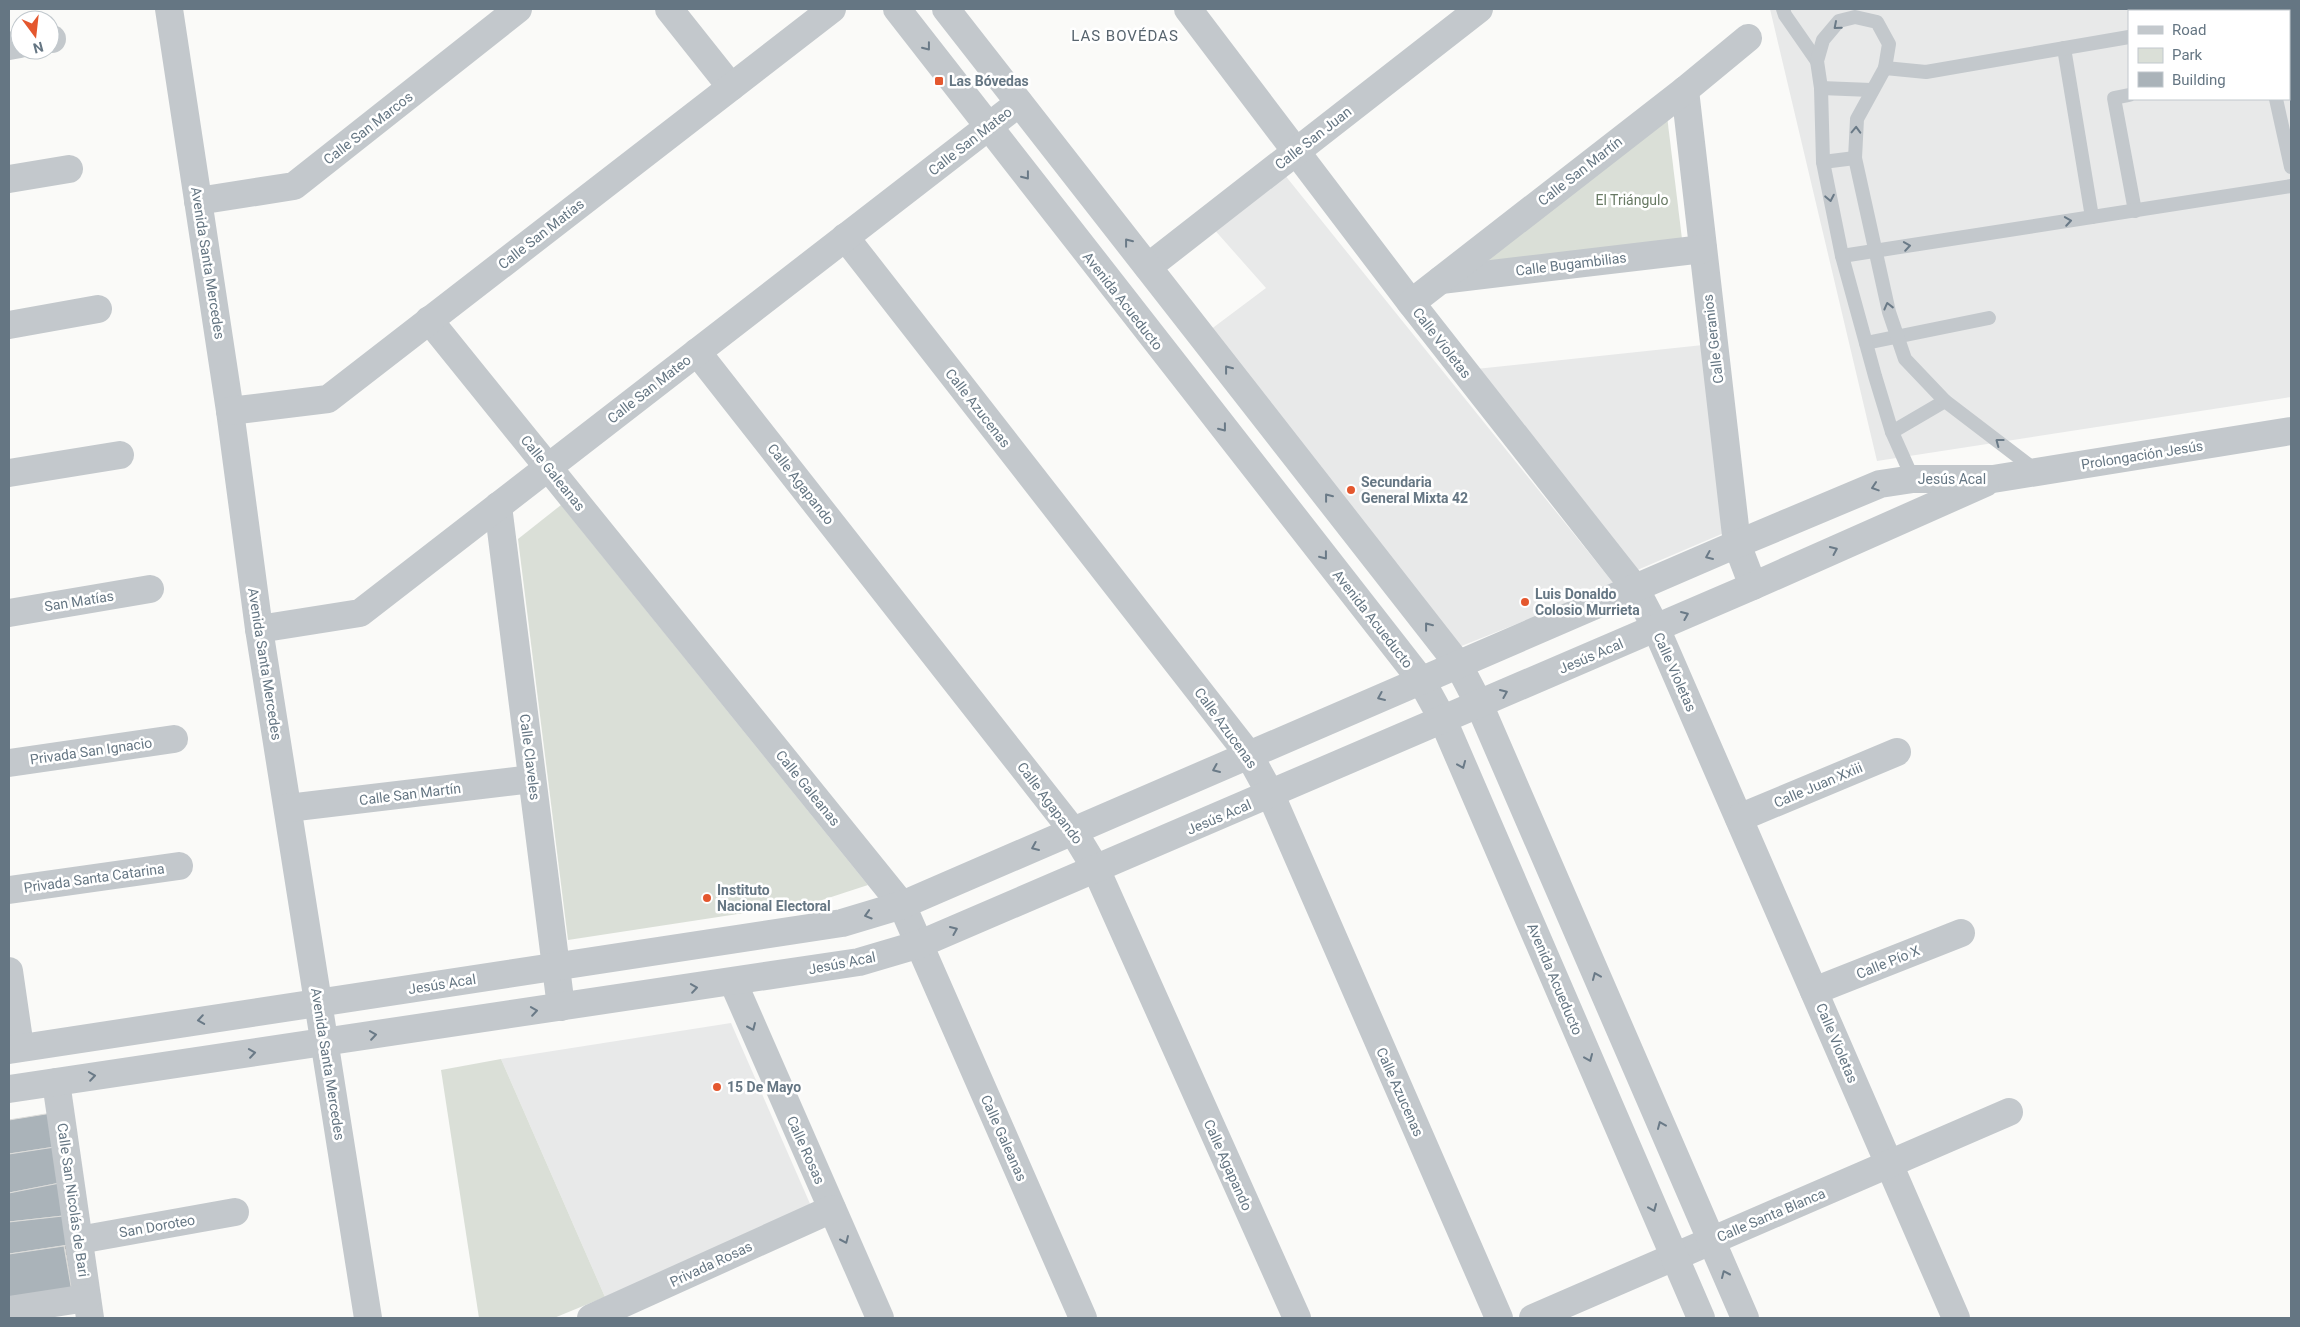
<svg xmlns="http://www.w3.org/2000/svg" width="2300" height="1327" font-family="Roboto,sans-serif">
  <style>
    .built { fill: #e8e9e9 }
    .green { fill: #dadfd7 }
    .building { fill: #aab3b9; stroke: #dcdcda; filter: url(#shadow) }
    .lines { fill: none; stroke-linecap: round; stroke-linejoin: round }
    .service { stroke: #c3c8cc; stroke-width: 14 }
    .minor { stroke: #c3c8cc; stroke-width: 28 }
    .tertiary { stroke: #c3c8cc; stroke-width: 28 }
    .oneway { stroke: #6a7a87 }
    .poi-dot { fill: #e4572e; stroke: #fff; stroke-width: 2 }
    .labels { text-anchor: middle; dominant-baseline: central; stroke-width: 5; stroke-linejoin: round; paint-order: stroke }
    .poi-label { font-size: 14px; font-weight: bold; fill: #657683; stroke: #fff; text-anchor: start }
    .street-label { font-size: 14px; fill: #657683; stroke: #fff }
    .park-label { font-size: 14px; fill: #687a64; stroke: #fff }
    .neighbourhood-label { font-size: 15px; letter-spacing: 1px; fill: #57646e; stroke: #fff }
  </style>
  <defs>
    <filter id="shadow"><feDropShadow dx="4.5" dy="4.5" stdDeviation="2.5" flood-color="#0004"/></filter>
  </defs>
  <rect width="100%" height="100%" fill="#fafaf8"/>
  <g class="built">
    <path d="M1770,9h500v2h-141v88h160v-10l2,10v298l-414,64z"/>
    <path d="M1284,174l331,411 -156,62 -249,-317 56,-42 -54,-61z"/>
    <path d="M1703,345l21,188 -89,38 -159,-202z"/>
    <path d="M731,1023l80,183 -206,91 -104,-238z"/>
  </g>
  <g class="green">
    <path d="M1667,116l15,123 -204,24z"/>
    <path d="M561,505l307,380 -52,17 -248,38 -50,-401z"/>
    <path d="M501,1059l104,238 -51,21h-75l-38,-248z"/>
  </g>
  <g class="building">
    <path d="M52,1113l3,34 -46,7v-34z"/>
    <path d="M55,1147l5,36 -51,10v-39z"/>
    <path d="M60,1183l3,33 -54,6v-29z"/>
    <path d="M63,1216l5,29 -59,9v-32z"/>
    <path d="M64,1246l8,46 -63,11v-49z"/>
  </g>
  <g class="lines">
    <g class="service">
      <path d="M1783,9l2,6 32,46"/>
      <path d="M2256,9l1,2"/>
      <path d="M2064,48l28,169"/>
      <path d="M1885,68l41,4 203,-35"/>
      <path d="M1821,88l50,2"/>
      <path d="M2129,95l-15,3 21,113"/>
      <path d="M2276,99l15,68"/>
      <path d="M1823,162l32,-4"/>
      <path d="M1842,256l449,-70"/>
      <path d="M1866,343l123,-25"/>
      <path d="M1892,432l53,-31"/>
      <path d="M1913,479l-21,-47 -17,-56 -33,-120 -19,-94 -2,-74 -4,-27 6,-21 16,-19 16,-4 22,5 12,22 -4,24 -28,51 -2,39 34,154 16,47 40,42 93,71"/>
    </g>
    <g class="minor">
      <path d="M169,9l61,402 29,218 109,689"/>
      <path d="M669,9l62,78"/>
      <path d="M1188,9l223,294 224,285 21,40 300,690"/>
      <path d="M50,39h2"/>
      <path d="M9,46l11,-2"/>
      <path d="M1685,90l52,454 16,42"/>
      <path d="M9,179l60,-10"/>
      <path d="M198,201l96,-15 224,-177"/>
      <path d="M845,237l404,518 22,40 228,523"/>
      <path d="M1148,267l331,-258"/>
      <path d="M1441,280l262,-31"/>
      <path d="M1411,303l274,-213 63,-52"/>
      <path d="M429,320l473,585 181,413"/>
      <path d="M9,325l89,-16"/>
      <path d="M697,352l376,479 23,38 201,449"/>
      <path d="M230,411l98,-12 504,-390"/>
      <path d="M9,473l111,-18"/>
      <path d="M498,506l63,501"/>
      <path d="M9,613l141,-24"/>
      <path d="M259,629l101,-16 659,-510"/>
      <path d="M9,763l165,-24"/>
      <path d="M288,808l244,-29"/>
      <path d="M1739,818l158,-66"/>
      <path d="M9,890l170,-24"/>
      <path d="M9,971l11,76"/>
      <path d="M733,982l147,336"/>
      <path d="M1814,991l147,-58"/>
      <path d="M56,1082l34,236"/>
      <path d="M79,1240l156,-28"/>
      <path d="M9,1310l78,-12"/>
      <path d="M591,1318l241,-109"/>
      <path d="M1533,1318l476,-206"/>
    </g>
    <g class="tertiary">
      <path d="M897,9l524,671 22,40 258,598"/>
      <path d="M946,9l512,655 21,40 266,614"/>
      <path d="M9,1050l833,-127 60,-18 835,-361 143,-60 33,-5h80l298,-48"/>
      <path d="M9,1089l850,-127 61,-18 833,-358 232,-103"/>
    </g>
  </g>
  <defs><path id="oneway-chevron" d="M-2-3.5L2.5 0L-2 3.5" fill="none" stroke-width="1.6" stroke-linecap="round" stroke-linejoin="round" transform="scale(1.25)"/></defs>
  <g class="oneway">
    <use href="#oneway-chevron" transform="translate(1837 26) rotate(139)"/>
    <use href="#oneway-chevron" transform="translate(927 47) rotate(52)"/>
    <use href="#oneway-chevron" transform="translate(1856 130) rotate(-88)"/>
    <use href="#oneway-chevron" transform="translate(1026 176) rotate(52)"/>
    <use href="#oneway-chevron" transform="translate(1830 198) rotate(79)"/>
    <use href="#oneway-chevron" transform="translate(2068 221) rotate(-9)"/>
    <use href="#oneway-chevron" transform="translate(1128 242) rotate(-128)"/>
    <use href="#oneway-chevron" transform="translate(1907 246) rotate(-9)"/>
    <use href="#oneway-chevron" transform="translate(1888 306) rotate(-104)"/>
    <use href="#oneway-chevron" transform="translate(1228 369) rotate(-128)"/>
    <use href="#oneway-chevron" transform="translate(1223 428) rotate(52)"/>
    <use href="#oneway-chevron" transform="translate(1999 442) rotate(-143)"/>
    <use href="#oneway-chevron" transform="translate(1875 487) rotate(162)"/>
    <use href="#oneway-chevron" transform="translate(1328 497) rotate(-128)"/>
    <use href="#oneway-chevron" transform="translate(1834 550) rotate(-24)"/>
    <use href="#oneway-chevron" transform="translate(1324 556) rotate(52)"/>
    <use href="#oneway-chevron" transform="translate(1709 556) rotate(157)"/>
    <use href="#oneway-chevron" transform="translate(1685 615) rotate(-23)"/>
    <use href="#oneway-chevron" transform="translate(1428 626) rotate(-128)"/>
    <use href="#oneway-chevron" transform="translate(1504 693) rotate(-23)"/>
    <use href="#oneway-chevron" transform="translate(1381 697) rotate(157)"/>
    <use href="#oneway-chevron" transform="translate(1462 765) rotate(67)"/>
    <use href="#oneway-chevron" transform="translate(1216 769) rotate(157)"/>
    <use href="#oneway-chevron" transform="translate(1035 847) rotate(157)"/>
    <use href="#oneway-chevron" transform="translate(868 915) rotate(163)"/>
    <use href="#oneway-chevron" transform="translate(954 930) rotate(-23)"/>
    <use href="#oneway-chevron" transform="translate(1596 976) rotate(-113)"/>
    <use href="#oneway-chevron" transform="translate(694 988) rotate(-8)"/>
    <use href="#oneway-chevron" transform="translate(534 1011) rotate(-8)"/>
    <use href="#oneway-chevron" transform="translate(201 1020) rotate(171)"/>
    <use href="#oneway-chevron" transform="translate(752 1027) rotate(66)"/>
    <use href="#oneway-chevron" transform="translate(373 1035) rotate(-8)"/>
    <use href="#oneway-chevron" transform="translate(252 1053) rotate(-8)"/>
    <use href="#oneway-chevron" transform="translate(1589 1058) rotate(67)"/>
    <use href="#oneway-chevron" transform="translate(92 1076) rotate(-8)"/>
    <use href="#oneway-chevron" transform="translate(1661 1125) rotate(-113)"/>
    <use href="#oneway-chevron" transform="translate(1653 1208) rotate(67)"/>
    <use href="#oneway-chevron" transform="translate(845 1240) rotate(66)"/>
    <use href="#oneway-chevron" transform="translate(1725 1274) rotate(-114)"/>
  </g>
  <g class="poi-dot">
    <rect x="934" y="76" width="10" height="10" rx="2.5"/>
    <circle cx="1351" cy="490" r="5"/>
    <circle cx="1525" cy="602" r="5"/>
    <circle cx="707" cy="898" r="5"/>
    <circle cx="717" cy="1087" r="5"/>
  </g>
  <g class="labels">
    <g class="poi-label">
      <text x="949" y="81">Las Bóvedas</text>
      <text x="1361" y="482">Secundaria<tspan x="1361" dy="16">General Mixta 42</tspan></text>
      <text x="1535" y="594">Luis Donaldo<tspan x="1535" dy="16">Colosio Murrieta</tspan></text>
      <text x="717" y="890">Instituto<tspan x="717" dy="16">Nacional Electoral</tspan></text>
      <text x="727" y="1087">15 De Mayo</text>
    </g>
    <g class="street-label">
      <text transform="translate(368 128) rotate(-38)">Calle San Marcos</text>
      <text transform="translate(1313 138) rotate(-38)">Calle San Juan</text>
      <text transform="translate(970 141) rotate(-38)">Calle San Mateo</text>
      <text transform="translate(1580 171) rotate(-38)">Calle San Martín</text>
      <text transform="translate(541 234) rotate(-38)">Calle San Matías</text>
      <text transform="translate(208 263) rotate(81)">Avenida Santa Mercedes</text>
      <text transform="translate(1571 264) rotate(-7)">Calle Bugambilias</text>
      <text transform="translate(1123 301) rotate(52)">Avenida Acueducto</text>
      <text transform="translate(1713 339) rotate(-97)">Calle Geranios</text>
      <text transform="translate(1442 343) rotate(52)">Calle Violetas</text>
      <text transform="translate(649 389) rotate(-38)">Calle San Mateo</text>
      <text transform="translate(978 408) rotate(52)">Calle Azucenas</text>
      <text transform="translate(2142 455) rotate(-9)">Prolongación Jesús</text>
      <text transform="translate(553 473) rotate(51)">Calle Galeanas</text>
      <text x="1952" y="479">Jesús Acal</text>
      <text transform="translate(801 484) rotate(52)">Calle Agapando</text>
      <text transform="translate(79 601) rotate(-9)">San Matías</text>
      <text transform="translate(1373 619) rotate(52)">Avenida Acueducto</text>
      <text transform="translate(1591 656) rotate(-23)">Jesús Acal</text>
      <text transform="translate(265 664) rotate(81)">Avenida Santa Mercedes</text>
      <text transform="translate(1675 672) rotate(66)">Calle Violetas</text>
      <text transform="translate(1226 728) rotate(54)">Calle Azucenas</text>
      <text transform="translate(91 751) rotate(-8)">Privada San Ignacio</text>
      <text transform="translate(530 757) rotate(83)">Calle Claveles</text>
      <text transform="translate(1818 785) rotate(-23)">Calle Juan Xxiii</text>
      <text transform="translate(808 788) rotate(51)">Calle Galeanas</text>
      <text transform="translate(410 794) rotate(-7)">Calle San Martín</text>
      <text transform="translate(1050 803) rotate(53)">Calle Agapando</text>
      <text transform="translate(1219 817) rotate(-23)">Jesús Acal</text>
      <text transform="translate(94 878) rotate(-8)">Privada Santa Catarina</text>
      <text transform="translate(1888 962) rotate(-22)">Calle Pío X</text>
      <text transform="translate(842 963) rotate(-11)">Jesús Acal</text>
      <text transform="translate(1555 979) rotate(67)">Avenida Acueducto</text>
      <text transform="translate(442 984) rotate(-9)">Jesús Acal</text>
      <text transform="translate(1837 1043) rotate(67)">Calle Violetas</text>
      <text transform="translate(328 1064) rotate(81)">Avenida Santa Mercedes</text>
      <text transform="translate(1400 1092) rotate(66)">Calle Azucenas</text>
      <text transform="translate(1004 1138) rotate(66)">Calle Galeanas</text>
      <text transform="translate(806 1150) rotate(66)">Calle Rosas</text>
      <text transform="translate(1228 1165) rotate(66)">Calle Agapando</text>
      <text transform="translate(73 1200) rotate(82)">Calle San Nicolás de Bari</text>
      <text transform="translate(1771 1215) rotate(-23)">Calle Santa Blanca</text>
      <text transform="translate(157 1226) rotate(-10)">San Doroteo</text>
      <text transform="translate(711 1264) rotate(-25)">Privada Rosas</text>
    </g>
    <g class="park-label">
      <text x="1632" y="200">El Triángulo</text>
    </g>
    <g class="neighbourhood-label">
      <text x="1125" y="36">LAS BOVÉDAS</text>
    </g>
  </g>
  <rect width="2300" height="1327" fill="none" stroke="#657683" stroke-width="20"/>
  <rect x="2128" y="10" width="162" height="90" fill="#ffffff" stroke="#c1c8cd"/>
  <rect x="2138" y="26" width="25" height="8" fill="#c3c8cc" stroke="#c1c8cd"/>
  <text x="2172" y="35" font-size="15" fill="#657683">Road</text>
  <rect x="2138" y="48" width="25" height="15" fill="#dadfd7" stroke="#c1c8cd"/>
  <text x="2172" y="60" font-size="15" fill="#657683">Park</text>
  <rect x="2138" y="72" width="25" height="15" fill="#aab3b9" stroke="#c1c8cd"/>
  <text x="2172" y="85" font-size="15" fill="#657683">Building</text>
  <g transform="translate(35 35) rotate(165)"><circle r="24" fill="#ffffff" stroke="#c1c8cd"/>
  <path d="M0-4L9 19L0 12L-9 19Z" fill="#e4572e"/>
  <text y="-8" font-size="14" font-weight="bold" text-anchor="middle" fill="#657683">N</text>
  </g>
</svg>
